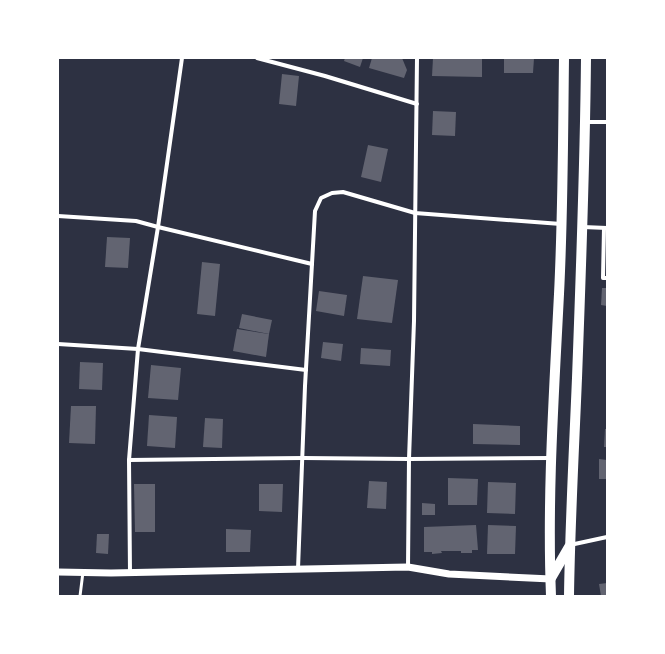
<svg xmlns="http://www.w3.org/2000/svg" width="665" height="654" font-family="'DM Sans',sans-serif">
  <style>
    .building { fill: #626471 }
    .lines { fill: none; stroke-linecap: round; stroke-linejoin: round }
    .service { stroke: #fff; stroke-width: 3 }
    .minor { stroke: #fff; stroke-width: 4 }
    .tertiary { stroke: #fff; stroke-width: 7 }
    .primary { stroke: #fff; stroke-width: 10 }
  </style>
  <rect width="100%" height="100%" fill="#2d3142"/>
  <g class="building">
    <path d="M345,58h18l-3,9 -16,-6z"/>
    <path d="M372,58h30l5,12 -3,8 -35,-10z"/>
    <path d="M433,58h49v19l-50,-1z"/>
    <path d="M504,58h30l-1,15h-29z"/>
    <path d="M282,74l17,2 -3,30 -17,-2z"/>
    <path d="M433,111l23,1 -1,24 -23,-1z"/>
    <path d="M368,145l20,4 -7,33 -20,-5z"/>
    <path d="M107,237l23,1 -2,30 -23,-1z"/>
    <path d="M202,262l18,2 -5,52 -18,-2z"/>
    <path d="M363,276l35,4 -6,43 -35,-4z"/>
    <path d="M602,288h5v18l-6,-1z"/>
    <path d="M319,291l28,4 -3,21 -28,-5z"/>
    <path d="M242,314l30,6 -3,14 -30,-6z"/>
    <path d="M237,329l32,5 -3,23 -33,-6z"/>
    <path d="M323,342l20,2 -2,17 -20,-3z"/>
    <path d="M361,348l30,2 -1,16 -30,-2z"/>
    <path d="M80,362l23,1 -1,27 -23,-1z"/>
    <path d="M151,365l30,3 -3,32 -30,-2z"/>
    <path d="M71,406h25l-1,38 -26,-1z"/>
    <path d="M149,415l28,2 -2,31 -28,-2z"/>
    <path d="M205,418l18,1 -1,29 -19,-1z"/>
    <path d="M473,424l47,2v19l-47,-1z"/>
    <path d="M605,429h2v18h-3z"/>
    <path d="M599,459l8,1v19h-8z"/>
    <path d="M448,478l30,1 -1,26h-29z"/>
    <path d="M369,481l18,1 -1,27 -19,-1z"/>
    <path d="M488,482l28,1 -1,31 -28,-1z"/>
    <path d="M134,484h21v48h-20z"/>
    <path d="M259,484h24l-1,28 -23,-1z"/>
    <path d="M422,503l13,1v11h-13z"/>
    <path d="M476,525l2,25h-6v3h-11v-2h-20l1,2 -10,1v-2h-8v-25z"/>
    <path d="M488,525l28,1 -1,28h-28z"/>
    <path d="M226,529l25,1 -1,22h-24z"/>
    <path d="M97,534h12l-1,20 -12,-1z"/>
    <path d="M607,583v13h-6l-2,-12z"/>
  </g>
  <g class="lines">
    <path class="service" d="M80,596l3,-24"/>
    <g class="minor">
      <path d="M257,58l68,18 92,28"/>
      <path d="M586,122h21"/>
      <path d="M58,216l78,5 22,6 154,37"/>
      <path d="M583,227l24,1"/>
      <path d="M604,228l-1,50h4"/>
      <path d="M58,344l80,5 168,21"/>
      <path d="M129,460l174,-2 106,1 142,-1"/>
      <path d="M570,545l37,-8"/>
      <path d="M408,567l1,-108 5,-138 3,-263"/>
      <path d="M298,569l7,-183 10,-175 6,-13 11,-5 11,-1 72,21 146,11"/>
      <path d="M130,573l-1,-113 9,-111 20,-122 24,-169"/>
    </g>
    <path class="tertiary" d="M58,572l53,1 297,-6 41,7 102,5"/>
    <g class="primary">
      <path d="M551,578l18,-31"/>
      <path d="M551,596c-4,-101 3,-202 8,-302 4,-79 4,-157 5,-236"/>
      <path d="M569,596c1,-73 5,-145 8,-218 4,-106 8,-213 9,-320"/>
    </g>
  </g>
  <rect width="665" height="654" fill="none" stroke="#ffffff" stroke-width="118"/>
</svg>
